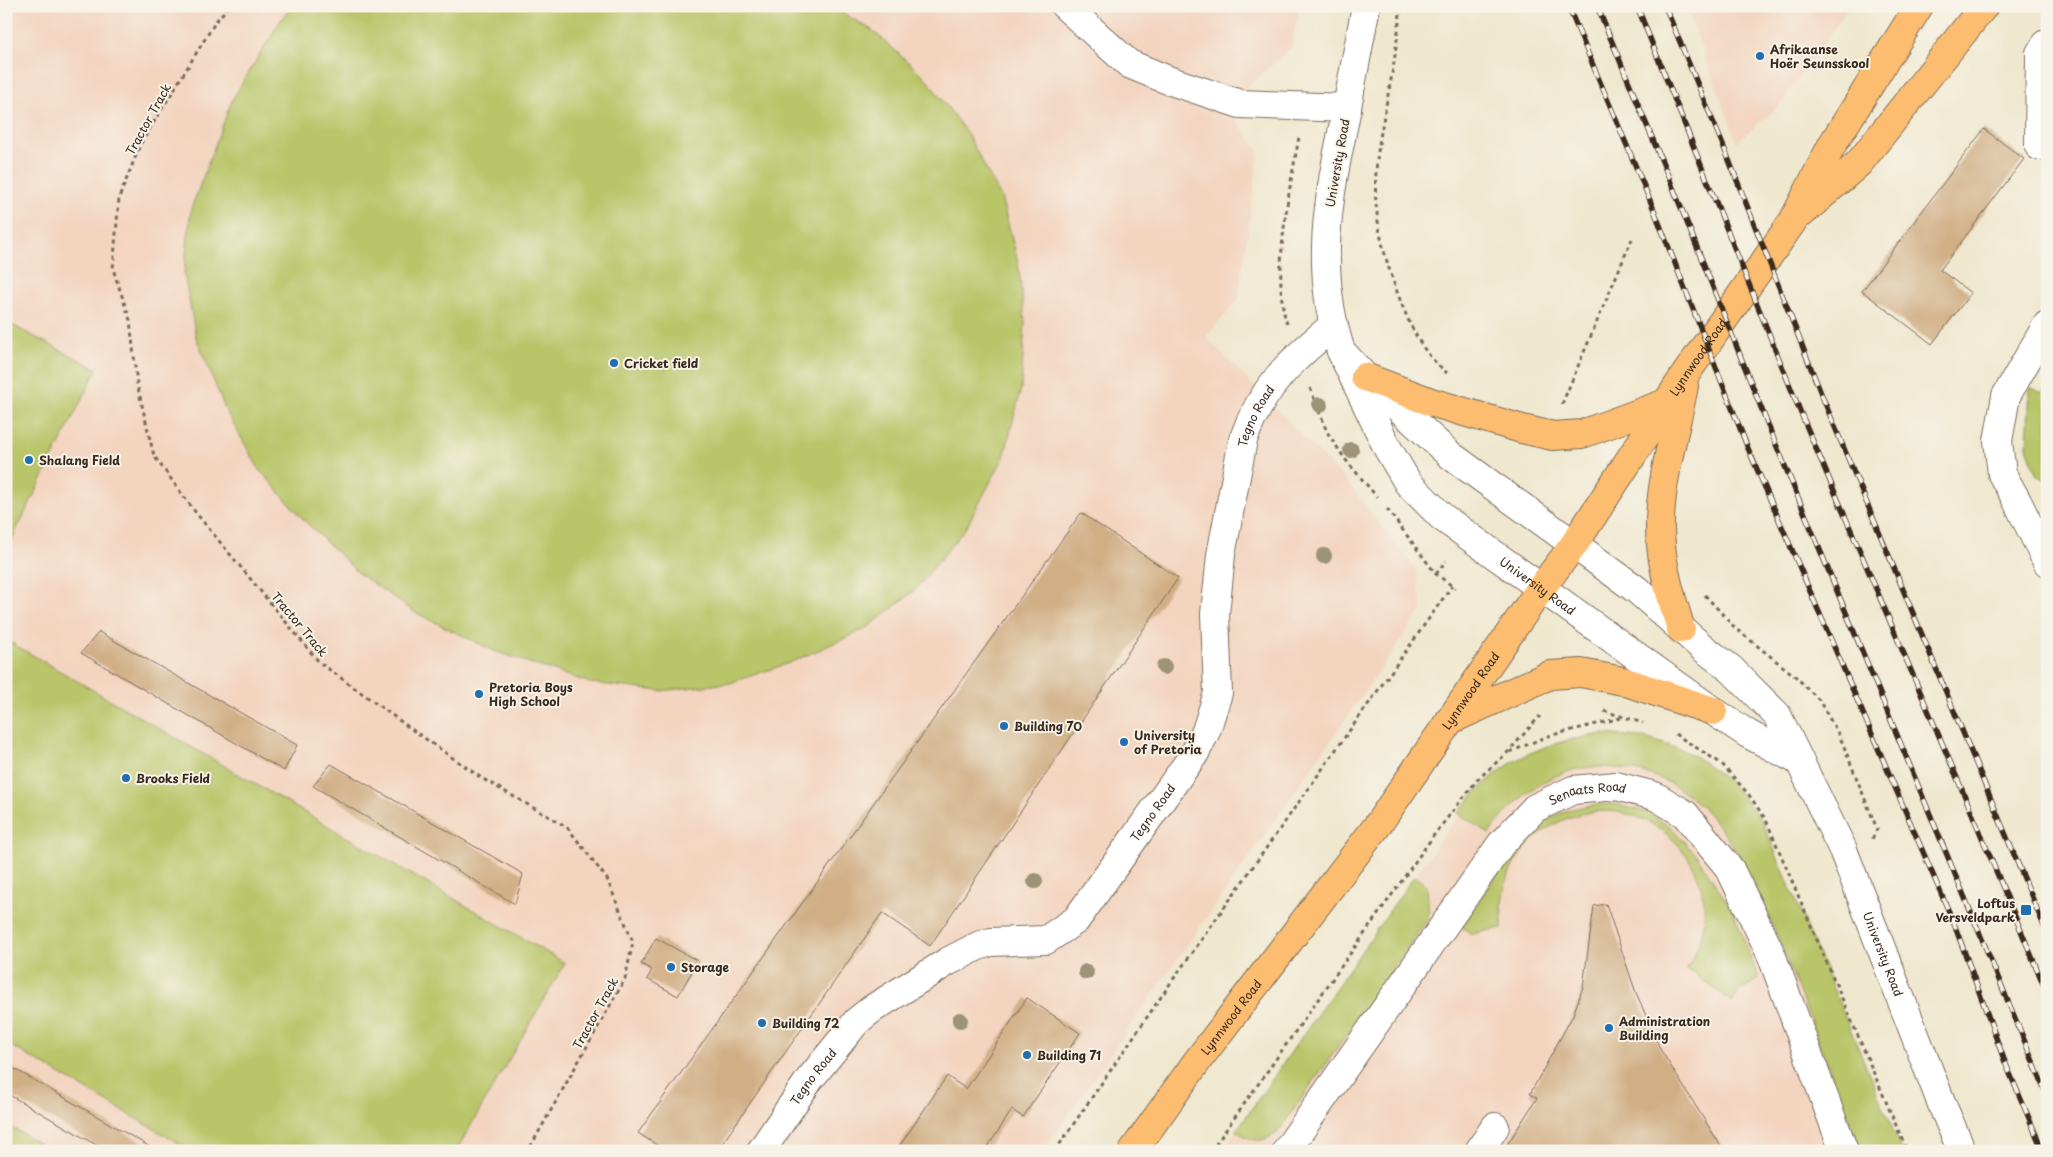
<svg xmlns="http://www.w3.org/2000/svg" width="2053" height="1157" font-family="'Playpen Sans',sans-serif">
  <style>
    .built { fill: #f3d4bf }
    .green { fill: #b8c567; stroke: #7a7842 }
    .building { fill: #d0af85 }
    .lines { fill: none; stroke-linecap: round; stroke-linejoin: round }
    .minor-casing { stroke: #7a6c5c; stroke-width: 30 }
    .major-casing { stroke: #7a6c5c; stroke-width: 30 }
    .path { stroke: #7a6c5c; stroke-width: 3; stroke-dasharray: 4 4; stroke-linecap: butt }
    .minor { stroke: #fff; stroke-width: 28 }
    .major { stroke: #fcbd6f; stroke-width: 28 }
    .rail-casing { stroke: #3b2a1e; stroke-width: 5.5 }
    .rail { stroke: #f7f3e8; stroke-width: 4; stroke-dasharray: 11; stroke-linecap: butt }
    .tree { fill: #9d9477 }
    .poi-dot { fill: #1f6fb2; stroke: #f7f3e8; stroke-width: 2 }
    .labels { text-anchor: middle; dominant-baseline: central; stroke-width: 4; stroke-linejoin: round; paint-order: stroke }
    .poi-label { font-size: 12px; font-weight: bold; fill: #3b2a1e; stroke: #f7f3e8; text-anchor: start }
    .street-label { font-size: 12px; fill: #3b2a1e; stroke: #f7f3e8 }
  </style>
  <rect width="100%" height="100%" fill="#f7f3e8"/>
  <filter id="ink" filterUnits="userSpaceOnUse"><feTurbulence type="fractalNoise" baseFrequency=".02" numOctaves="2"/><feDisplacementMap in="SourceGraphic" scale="10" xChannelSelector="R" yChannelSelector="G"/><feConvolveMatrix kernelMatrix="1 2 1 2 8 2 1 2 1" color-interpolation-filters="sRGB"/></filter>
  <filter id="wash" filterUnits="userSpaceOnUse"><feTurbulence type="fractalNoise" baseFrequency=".0096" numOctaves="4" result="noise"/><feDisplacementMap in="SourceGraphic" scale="20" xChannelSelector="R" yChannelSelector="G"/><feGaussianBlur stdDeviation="1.12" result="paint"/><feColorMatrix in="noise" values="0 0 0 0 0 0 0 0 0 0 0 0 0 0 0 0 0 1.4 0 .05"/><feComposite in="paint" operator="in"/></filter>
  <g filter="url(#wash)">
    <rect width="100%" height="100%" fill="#efe7ce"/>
    <g class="built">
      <path d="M6,6h1294l-9,42 -46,41 -5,15 -4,15 23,33 -21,148 -32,37 140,144 70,89 6,40 -379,541h-1037z"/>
      <path d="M1686,6h164l-71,100 -42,36z"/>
      <path d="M1602,734l40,3 38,12 18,9 17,12 29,27 18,24 140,330h-680l246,-350 26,-27 34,-21 38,-14z"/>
    </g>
    <g class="green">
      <path d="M293,6h538l41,24 53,47 41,55 35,65 17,65 7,60 -4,67 -17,68 -39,72 -50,61 -49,39 -77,34 -59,20 -69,8 -71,-8 -96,-32 -78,-38 -58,-40 -55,-54 -44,-50 -33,-58 -30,-74 -12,-63 7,-65 41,-109 50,-82z"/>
      <path d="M6,322l91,47 -91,182z"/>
      <path d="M2047,386v95l-11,-7 -9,-28 3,-59 12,6z"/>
      <path d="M8,641l557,322 -109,188h-264l-186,-108v-399z"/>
      <path d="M1602,734l40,3 38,12 18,9 33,25 31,38 140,330h-41c-19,-51 -39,-101 -59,-152 -25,-64 -57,-159 -113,-203 -26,-21 -56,-28 -88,-29 -48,-1 -86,30 -112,67l-31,-21c42,-53 79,-69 144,-79z"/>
      <path d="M1612,804l31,7 27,15 26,29 37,56 26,68 -19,11 -7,12 -46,-33c6,-12 12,-23 15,-35 12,-54 -23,-107 -75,-120 -51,-13 -106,20 -121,69 -5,15 -4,30 -4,45l-31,6 -9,-7c27,-39 54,-92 97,-113 17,-8 35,-9 53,-10z"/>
      <path d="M1414,876l13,10 2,31 -151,215c-16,12 -25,10 -42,-1z"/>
      <path d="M6,1124l46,27h-46z"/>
    </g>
    <g id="blocks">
      <g class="building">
        <path d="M1984,129l40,30 -84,111 31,23 -39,51 -70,-53z"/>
        <path d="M1081,513l97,65 -248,368 -48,-33 -165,238h-51l-28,-18z"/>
        <path d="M99,632l198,113 -13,26 -203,-118z"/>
        <path d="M331,764l192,110 -8,30 -202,-118z"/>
        <path d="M1606,904l29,86 25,59 64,102h-221l34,-53 -7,-4 43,-79 10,-28 11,-81z"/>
        <path d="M656,938l42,23 -20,35 -31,-17 5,-9 -11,-6z"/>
        <path d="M1027,998l53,35 -57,84 -11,-7 -27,41h-89l51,-75 19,13z"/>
        <path d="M6,1064l151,87h-50l-101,-58z"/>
      </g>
    </g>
  </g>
  <g filter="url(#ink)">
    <use href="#blocks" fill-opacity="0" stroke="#7a6c5c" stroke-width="1"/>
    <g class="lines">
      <g class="minor-casing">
        <g id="minor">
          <path d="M1065,6l64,58 39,16 72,24 107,4"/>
          <path id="s1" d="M1366,6c-7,38 -14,75 -21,112 -17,82 -31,151 -4,233l47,98 20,34 34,34 271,194 35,23 51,27"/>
          <path d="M2039,146l1,-93 7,-10"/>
          <path d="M2047,325l-41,71 -8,45 4,33 15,27 30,61"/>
          <path id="s2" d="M1341,351l24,26 85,78 187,135 66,58 28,21 46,46 66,135 100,257 19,44"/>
          <path id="s3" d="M761,1151l48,-71 48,-59 15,-12 75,-47 31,-16 13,-4 55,-2 30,-20 119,-167 11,-22 12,-38 -3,-79 6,-59 22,-115c19,-53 48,-80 90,-114"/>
          <path id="s4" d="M1286,1151l215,-307 34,-36 38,-18 43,-4 39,10 30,18 45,55 41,85 73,197"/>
          <path d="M1479,1151l16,-24"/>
        </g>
      </g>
      <g class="major-casing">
        <g id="major">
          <path d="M1802,213l57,-50 125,-157"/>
          <path d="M1365,377l69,26 88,26 31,7 29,-2 84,-31"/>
          <path d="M1681,629c-11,-35 -22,-71 -21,-108 1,-42 16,-94 24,-135"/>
          <path d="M1450,720l100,-45 31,-2 42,8 90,30"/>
          <path id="s5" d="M1133,1151l65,-91 179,-234 164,-238 32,-42 114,-174 106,-151 39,-76 87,-139"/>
        </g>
      </g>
      <g class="path">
        <path d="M229,6l-13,15 -75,122 -22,55 -6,71 17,51 7,64 17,72 42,57 123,149 88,64 76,53 84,48 40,52 26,63 -8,37 -97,172"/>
        <path d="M1401,6c-3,23 -5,46 -9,68 -8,45 -21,93 -15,139 3,29 12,57 22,84 11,29 23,56 48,76"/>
        <path d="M1287,324c-16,-48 3,-137 12,-187"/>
        <path d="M1310,388l17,44 18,27 32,38"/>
        <path d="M1562,404l70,-165"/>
        <path d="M1387,509l49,65 19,14"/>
        <path d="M1436,574l10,-13"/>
        <path d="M1705,595l30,33 60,48 24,24 21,37 37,92 -5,10"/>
        <path d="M1604,711l39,12"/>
        <path d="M1675,734l47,30 27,31 17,25 141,331"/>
        <path d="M1510,752l38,-16 73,-18"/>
        <path d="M1055,1151l117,-170 280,-395"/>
        <path d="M1211,1151l223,-316 44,-56 29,-26 33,-37"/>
      </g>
      <use href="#minor" class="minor"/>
      <use href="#major" class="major"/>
      <g class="rail-casing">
        <g id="rail">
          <path d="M1568,6l84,199 95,241 206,475 52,141 38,89"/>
          <path d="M1597,6l77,184 96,240 277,665"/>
          <path d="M1637,6l163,405 166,388 81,194"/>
          <path d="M1665,6l62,149 95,241 225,537"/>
        </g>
      </g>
      <use href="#rail" class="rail"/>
    </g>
    <g class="tree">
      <circle cx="1320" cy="405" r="8"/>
      <circle cx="1351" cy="450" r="8"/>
      <circle cx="1324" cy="556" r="8"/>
      <circle cx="1164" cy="667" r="8"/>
      <circle cx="1035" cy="881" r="8"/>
      <circle cx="1086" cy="972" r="8"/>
      <circle cx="960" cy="1020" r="8"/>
    </g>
  </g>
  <g class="poi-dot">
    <circle cx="1760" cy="56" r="5"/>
    <circle cx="614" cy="363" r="5"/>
    <circle cx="29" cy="460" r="5"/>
    <circle cx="479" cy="694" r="5"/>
    <circle cx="1004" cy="726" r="5"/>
    <circle cx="1124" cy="742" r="5"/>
    <circle cx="126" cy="778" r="5"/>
    <rect x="2020" y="904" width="12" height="12" rx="2.5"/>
    <circle cx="671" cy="967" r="5"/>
    <circle cx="762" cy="1023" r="5"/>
    <circle cx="1609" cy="1028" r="5"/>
    <circle cx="1027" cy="1055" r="5"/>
  </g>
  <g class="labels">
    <g class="poi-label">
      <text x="1770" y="49">Afrikaanse<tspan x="1770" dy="14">Hoër Seunsskool</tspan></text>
      <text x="624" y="363">Cricket field</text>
      <text x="39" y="460">Shalang Field</text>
      <text x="489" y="687">Pretoria Boys<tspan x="489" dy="14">High School</tspan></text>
      <text x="1014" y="726">Building 70</text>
      <text x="1134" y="735">University<tspan x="1134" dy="14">of Pretoria</tspan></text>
      <text x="136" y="778">Brooks Field</text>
      <text x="2015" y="903" text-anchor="end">Loftus<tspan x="2015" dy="14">Versveldpark</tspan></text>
      <text x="681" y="967">Storage</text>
      <text x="1619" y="1021">Administration<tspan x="1619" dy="14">Building</tspan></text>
      <text x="772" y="1023">Building 72</text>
      <text x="1037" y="1055">Building 71</text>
    </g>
    <g class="street-label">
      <text transform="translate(148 119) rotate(-61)">Tractor Track</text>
      <text transform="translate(1337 163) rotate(-80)">University Road</text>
      <text stroke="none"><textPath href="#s5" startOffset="975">Lynnwood Road</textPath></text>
      <text stroke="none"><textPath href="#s3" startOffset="961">Tegno Road</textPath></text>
      <text stroke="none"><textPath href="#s1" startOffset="664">University Road</textPath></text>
      <text transform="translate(300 624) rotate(50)">Tractor Track</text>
      <text stroke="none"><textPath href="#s5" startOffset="571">Lynnwood Road</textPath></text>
      <text stroke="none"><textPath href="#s4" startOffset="480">Senaats Road</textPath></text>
      <text stroke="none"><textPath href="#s3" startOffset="541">Tegno Road</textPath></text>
      <text stroke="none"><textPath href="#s2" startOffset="831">University Road</textPath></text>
      <text transform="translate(595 1013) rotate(-61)">Tractor Track</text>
      <text stroke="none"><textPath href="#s5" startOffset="166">Lynnwood Road</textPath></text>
      <text stroke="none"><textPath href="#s3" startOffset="91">Tegno Road</textPath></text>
    </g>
  </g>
  <rect width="2053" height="1157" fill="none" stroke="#f7f3e8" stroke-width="25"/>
</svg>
